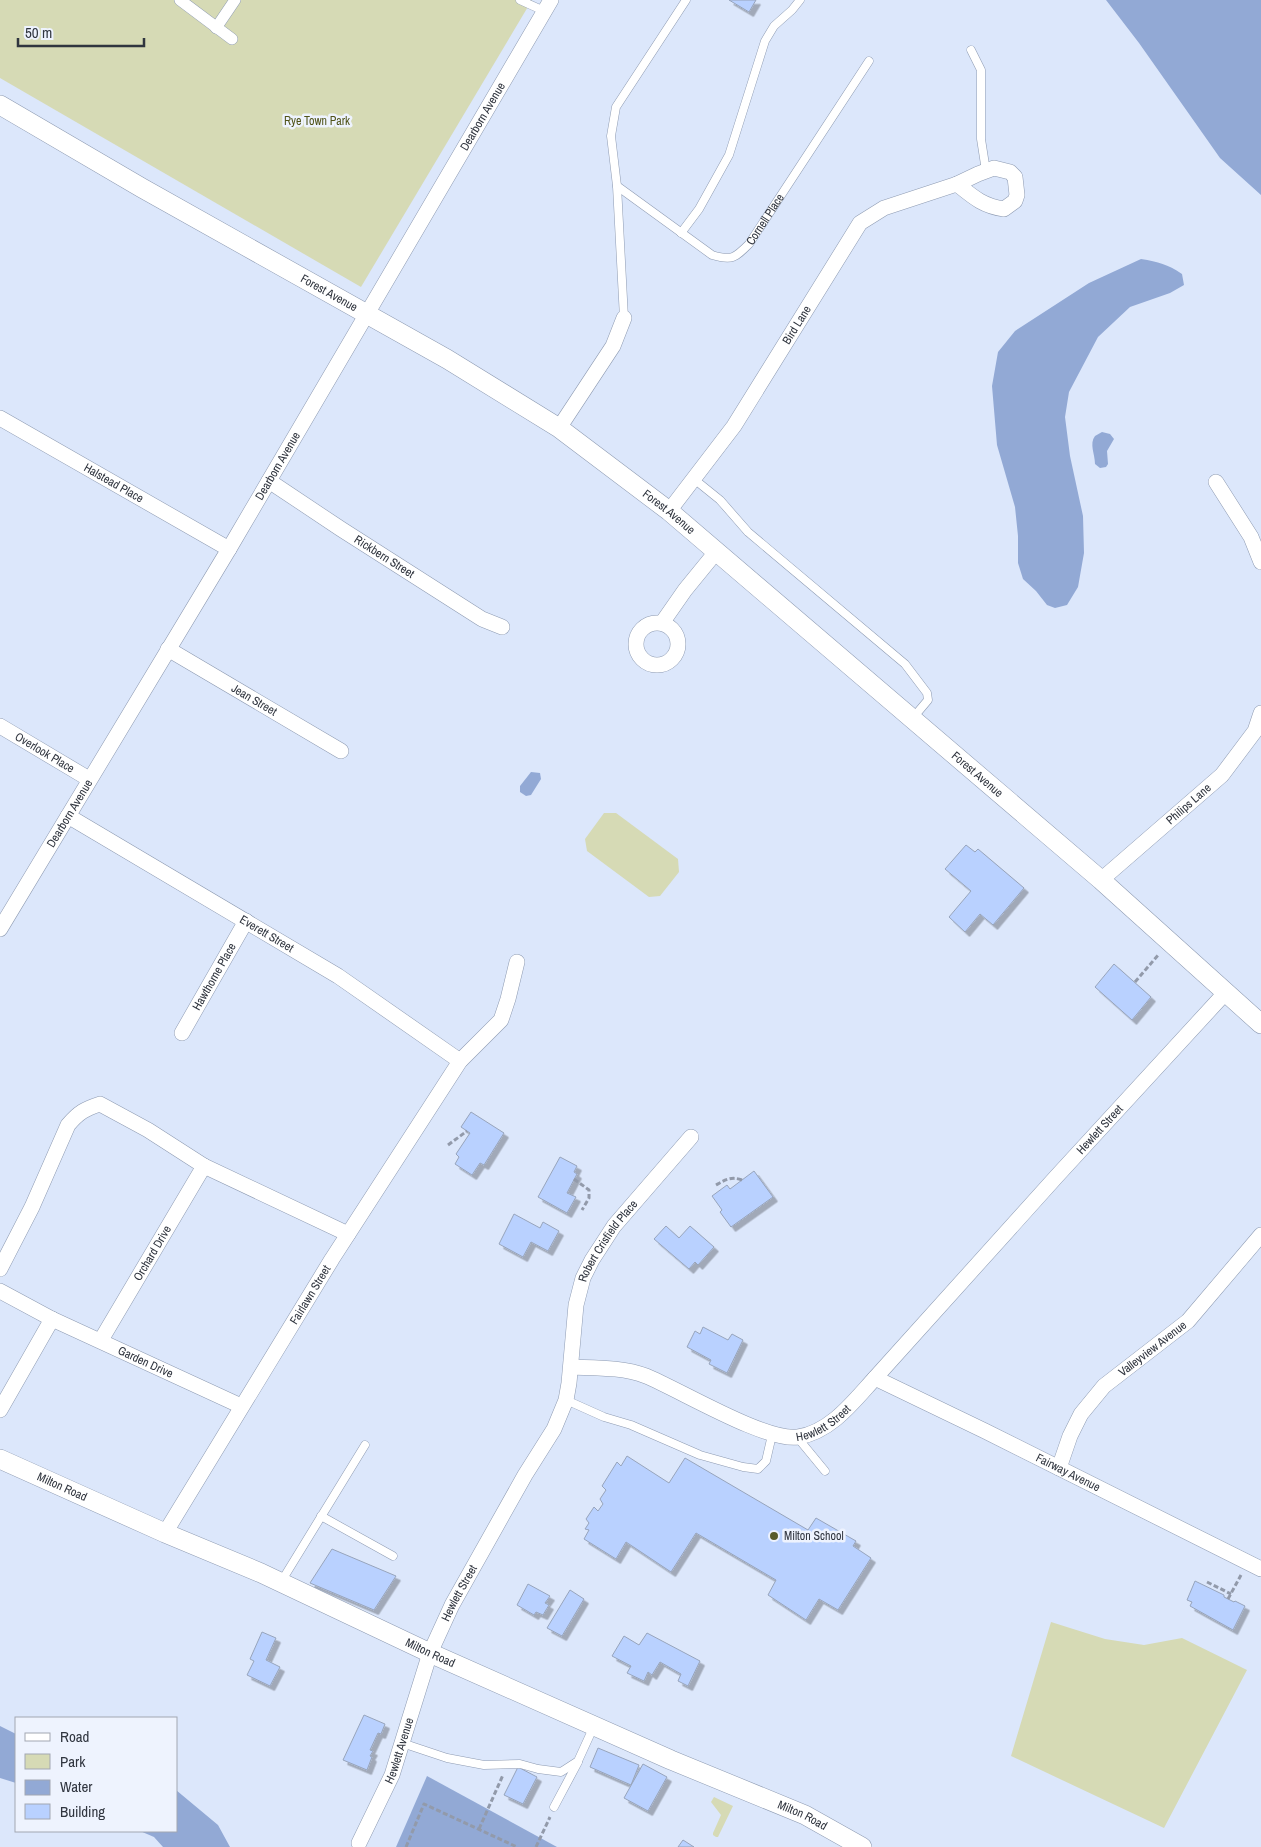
<svg xmlns="http://www.w3.org/2000/svg" width="1261" height="1847" font-family="'Archivo Narrow',sans-serif">
  <style>
    .green { fill: #d6dab5 }
    .water { fill: #92a9d5 }
    .building { fill: #b9d1ff; stroke: #97a4bb; filter: url(#shadow) }
    .lines { fill: none; stroke-linecap: round; stroke-linejoin: round }
    .service-casing { stroke: #8e9bb2; stroke-width: 9 }
    .pedestrian-casing { stroke: #8e9bb2; stroke-width: 12 }
    .minor-casing { stroke: #8e9bb2; stroke-width: 16 }
    .tertiary-casing { stroke: #8e9bb2; stroke-width: 20 }
    .path { stroke: #929aaa; stroke-width: 3; stroke-dasharray: 5 2.5; stroke-linecap: butt }
    .service { stroke: #fff; stroke-width: 8 }
    .pedestrian { stroke: #fff; stroke-width: 11 }
    .minor { stroke: #fff; stroke-width: 15 }
    .tertiary { stroke: #fff; stroke-width: 19 }
    .poi-dot { fill: #595c2a; stroke: #eef3fe; stroke-width: 2 }
    .labels { text-anchor: middle; dominant-baseline: central; stroke-width: 5; stroke-linejoin: round; paint-order: stroke }
    .street-label { font-size: 12px; fill: #30353f; stroke: #eef3fe }
    .park-label { font-size: 12px; fill: #505319; stroke: #eef3fe }
    .poi-label { font-size: 12px; fill: #30353f; stroke: #eef3fe; text-anchor: start }
  </style>
  <defs>
    <filter id="shadow"><feDropShadow dx="4.5" dy="4.5" stdDeviation="0" flood-color="#0004"/></filter>
  </defs>
  <rect width="100%" height="100%" fill="#dce7fb"/>
  <g class="green">
    <path d="M0,0h532l-171,287 -361,-209z"/>
    <path d="M604,813h12l62,46 1,13 -19,24 -11,1 -62,-46 -2,-12z"/>
    <path d="M1051,1622l54,17 39,6 38,-7 65,32 -83,158 -153,-72z"/>
    <path d="M714,1797l19,9 -15,31h-2l-3,-2v-2l8,-18 -10,-13z"/>
  </g>
  <g class="water">
    <path d="M1106,0h155v195l-41,-37 -81,-115z"/>
    <path d="M1141,259c18,3 26,5 41,15l2,11 -14,8 -40,14 -32,30 -29,55 -4,25 5,39 13,60 1,37 -6,34 -11,18 -12,3 -8,-3 -11,-14 -13,-12 -5,-16v-27l-3,-29 -18,-62 -5,-59 6,-34 17,-21 74,-48z"/>
    <path d="M1102,432l8,2 4,5 -7,12 1,13 -2,3 -6,1 -5,-4c0,-10 -6,-20 0,-28z"/>
    <path d="M531,772l9,1 1,6 -10,16 -5,1 -6,-4v-6z"/>
    <path d="M0,1726l16,8v49l-16,-5z"/>
    <path d="M427,1776l130,71h-161z"/>
    <path d="M176,1790l42,35 12,22h-67l-9,-10 -14,-6h36z"/>
  </g>
  <g class="building">
    <path d="M729,0h27l-7,12z"/>
    <path d="M966,845l9,7 3,-3 46,39 -31,37 -13,-11 -15,18 -16,-15 22,-26 -26,-22z"/>
    <path d="M1114,964l37,33 -19,23 -37,-33z"/>
    <path d="M471,1112l33,21 -20,32 -4,-2 -8,12 -17,-11 4,-7 -3,-3 14,-21 -9,-6z"/>
    <path d="M560,1157l17,9 -3,6 3,2 -10,19 9,4 -9,16 -29,-16z"/>
    <path d="M754,1171l19,26 -42,30 -11,-15 2,-2 -10,-14 15,-11 3,4z"/>
    <path d="M514,1214l26,14 3,-6 16,9 -11,20 -17,-9 -8,15 -24,-13z"/>
    <path d="M666,1226l13,12 11,-12 24,21 -16,18 -3,-3 -6,7 -35,-30z"/>
    <path d="M703,1327l25,13 4,-6 11,6 -16,33 -18,-9 2,-4 -24,-13 8,-16 5,3z"/>
    <path d="M627,1456l42,27 16,-25 123,72 8,-12 40,23 -3,5 18,12 -33,52 -19,-11 -13,21 -38,-25 8,-15 -80,-47 -25,39 -45,-30 -10,17 -32,-20 5,-9 -4,-1 4,-6 -3,-4 8,-12 4,4 5,-7 -3,-5 6,-9 -4,-4 15,-24 4,4z"/>
    <path d="M332,1549l64,27 -22,34 -64,-27z"/>
    <path d="M1195,1581l29,14v2l10,5 1,-1 10,5 -12,24 -43,-24 2,-4 -5,-2z"/>
    <path d="M528,1584l22,12 -5,7 4,2 -6,10 -7,-3 -2,3 -17,-10z"/>
    <path d="M570,1590l14,9 -22,37 -15,-8z"/>
    <path d="M262,1632l14,6 -10,22 14,7 -10,19 -23,-11 7,-14 -4,-2z"/>
    <path d="M647,1633l53,28 -12,25 -10,-5 3,-7 -21,-12 -8,13 -4,-3 -4,9 -17,-8 4,-7 -19,-10 12,-20 15,9z"/>
    <path d="M364,1715l21,9 -4,10 -3,-1 -8,17 3,1 -3,5 2,1 -5,13 -24,-10z"/>
    <path d="M598,1748l41,17 -8,20 -41,-18z"/>
    <path d="M643,1764l24,13 -19,34 -24,-13z"/>
    <path d="M518,1767l19,10 -14,27 -19,-9z"/>
    <path d="M683,1840l11,7h-16z"/>
  </g>
  <g class="lines">
    <g class="service-casing">
      <g id="service">
        <path d="M520,0l24,11"/>
        <path d="M971,50l10,20v69l5,32"/>
        <path id="s1" d="M617,186l95,69c20,6 23,3 37,-11l120,-183"/>
        <path d="M681,233l18,-24 30,-54 36,-114 9,-15 18,-16 8,-10"/>
        <path d="M624,318l-7,-132 -6,-50 5,-29 70,-107"/>
        <path d="M694,479l26,21 28,32 157,132 22,29 1,7 -16,19"/>
        <path d="M566,1400l38,17 27,8 69,30 43,12 15,2 8,-8 6,-26"/>
        <path d="M797,1437l28,34"/>
        <path d="M321,1516l72,40"/>
        <path d="M281,1582l84,-137"/>
        <path d="M402,1743l45,15 37,7 36,-1 18,5 23,3 17,-11 16,-35"/>
        <path d="M554,1807l24,-45"/>
      </g>
    </g>
    <g class="pedestrian-casing">
      <g id="pedestrian">
        <path d="M180,0l52,39"/>
        <path d="M216,28l19,-28"/>
      </g>
    </g>
    <g class="minor-casing">
      <g id="minor">
        <path d="M994,168l16,4 5,5 2,18 -2,6 -11,8c-21,-3 -31,-12 -47,-25l21,-10z"/>
        <path id="s2" d="M0,418l229,131"/>
        <path d="M559,428l54,-82 11,-28"/>
        <path id="s3" d="M269,481l72,48 141,90 20,8"/>
        <path d="M1216,482l35,55 10,25"/>
        <path id="s4" d="M669,511l65,-85 126,-203 24,-15 73,-24"/>
        <path d="M662,623l23,-33 31,-38"/>
        <circle cx="657" cy="644" r="21"/>
        <path id="s5" d="M168,649l173,102"/>
        <path id="s6" d="M0,726l89,53"/>
        <path id="s7" d="M68,816l270,160 122,85"/>
        <path id="s8" d="M1101,880l121,-105 33,-44 6,-18"/>
        <path id="s9" d="M0,929l229,-380 322,-549"/>
        <path id="s10" d="M182,1033l64,-112"/>
        <path d="M0,1269l32,-62 36,-82c11,-13 17,-16 32,-21l48,26 56,36 144,68"/>
        <path id="s11" d="M0,1291l52,28 189,87"/>
        <path id="s12" d="M101,1340l103,-174"/>
        <path id="s13" d="M571,1367c25,1 52,0 75,9 34,14 120,66 152,61 33,-5 56,-36 77,-59l181,-201 170,-185"/>
        <path id="s14" d="M875,1378l110,53 276,138"/>
        <path d="M0,1410l52,-91"/>
        <path id="s15" d="M1059,1468l11,-32 11,-22 23,-28 84,-65 73,-86"/>
        <path id="s16" d="M165,1533l167,-274 128,-198 41,-41 7,-21 9,-37"/>
        <path id="s17" d="M359,1843l33,-68 38,-122 22,-48 73,-130 29,-46 12,-29 3,-17 7,-78 7,-27 9,-18 22,-34 77,-89"/>
      </g>
    </g>
    <g class="tertiary-casing">
      <g id="tertiary">
        <path id="s18" d="M0,105l142,83 305,171 112,69 110,83 432,369 160,144"/>
        <path id="s19" d="M0,1459l165,74 96,40 169,80 241,107 134,55 57,32"/>
      </g>
    </g>
    <g class="path">
      <path d="M1135,982l24,-28"/>
      <path d="M448,1145l19,-14"/>
      <path d="M574,1179l15,11v8l-7,12"/>
      <path d="M716,1185c9,-5 15,-9 26,-5"/>
      <path d="M1207,1582l24,12"/>
      <path d="M1228,1599l13,-24"/>
      <path d="M479,1829l24,-54"/>
      <path d="M406,1847l18,-43 93,43"/>
      <path d="M536,1847l14,-30"/>
    </g>
    <use href="#service" class="service"/>
    <use href="#pedestrian" class="pedestrian"/>
    <use href="#minor" class="minor"/>
    <use href="#tertiary" class="tertiary"/>
  </g>
  <circle class="poi-dot" cx="774" cy="1536" r="5"/>
  <g class="labels">
    <g class="street-label">
      <text stroke="none"><textPath href="#s9" startOffset="945">Dearborn Avenue</textPath></text>
      <text stroke="none"><textPath href="#s1" startOffset="189">Cornell Place</textPath></text>
      <text stroke="none"><textPath href="#s18" startOffset="379">Forest Avenue</textPath></text>
      <text stroke="none"><textPath href="#s4" startOffset="226">Bird Lane</textPath></text>
      <text stroke="none"><textPath href="#s9" startOffset="540">Dearborn Avenue</textPath></text>
      <text stroke="none"><textPath href="#s2" startOffset="131">Halstead Place</textPath></text>
      <text stroke="none"><textPath href="#s18" startOffset="784">Forest Avenue</textPath></text>
      <text stroke="none"><textPath href="#s3" startOffset="138">Rickbern Street</textPath></text>
      <text stroke="none"><textPath href="#s5" startOffset="100">Jean Street</textPath></text>
      <text stroke="none"><textPath href="#s6" startOffset="52">Overlook Place</textPath></text>
      <text stroke="none"><textPath href="#s18" startOffset="1189">Forest Avenue</textPath></text>
      <text stroke="none"><textPath href="#s8" startOffset="116">Philips Lane</textPath></text>
      <text stroke="none"><textPath href="#s9" startOffset="135">Dearborn Avenue</textPath></text>
      <text stroke="none"><textPath href="#s7" startOffset="231">Everett Street</textPath></text>
      <text stroke="none"><textPath href="#s10" startOffset="65">Hawthorne Place</textPath></text>
      <text stroke="none"><textPath href="#s13" startOffset="675">Hewlett Street</textPath></text>
      <text stroke="none"><textPath href="#s17" startOffset="659">Robert Crisfield Place</textPath></text>
      <text stroke="none"><textPath href="#s12" startOffset="101">Orchard Drive</textPath></text>
      <text stroke="none"><textPath href="#s16" startOffset="279">Fairlawn Street</textPath></text>
      <text stroke="none"><textPath href="#s15" startOffset="156">Valleyview Avenue</textPath></text>
      <text stroke="none"><textPath href="#s11" startOffset="162">Garden Drive</textPath></text>
      <text stroke="none"><textPath href="#s13" startOffset="270">Hewlett Street</textPath></text>
      <text stroke="none"><textPath href="#s14" startOffset="215">Fairway Avenue</textPath></text>
      <text stroke="none"><textPath href="#s19" startOffset="68">Milton Road</textPath></text>
      <text stroke="none"><textPath href="#s17" startOffset="270">Hewlett Street</textPath></text>
      <text stroke="none"><textPath href="#s19" startOffset="472">Milton Road</textPath></text>
      <text stroke="none"><textPath href="#s17" startOffset="101">Hewlett Avenue</textPath></text>
      <text stroke="none"><textPath href="#s19" startOffset="878">Milton Road</textPath></text>
    </g>
    <g class="park-label">
      <text x="317" y="121">Rye Town Park</text>
    </g>
    <g class="poi-label">
      <text x="784" y="1536">Milton School</text>
    </g>
  </g>
  <rect x="15" y="1717" width="162" height="115" fill="#eef3fe" stroke="#a2a7b2"/>
  <rect x="25" y="1733" width="25" height="8" fill="#ffffff" stroke="#a2a7b2"/>
  <text x="60" y="1742" font-size="15" fill="#30353f">Road</text>
  <rect x="25" y="1754" width="25" height="15" fill="#d6dab5" stroke="#a2a7b2"/>
  <text x="60" y="1767" font-size="15" fill="#30353f">Park</text>
  <rect x="25" y="1780" width="25" height="15" fill="#92a9d5" stroke="#a2a7b2"/>
  <text x="60" y="1792" font-size="15" fill="#30353f">Water</text>
  <rect x="25" y="1804" width="25" height="15" fill="#b9d1ff" stroke="#a2a7b2"/>
  <text x="60" y="1817" font-size="15" fill="#30353f">Building</text>
  <path d="M18 38v8h126v-8" fill="none" stroke="#30353f" stroke-width="2.5"/>
  <text x="25" y="38" font-size="15" fill="#30353f" stroke="#eef3fe" stroke-width="4" paint-order="stroke">50 m</text>
</svg>
